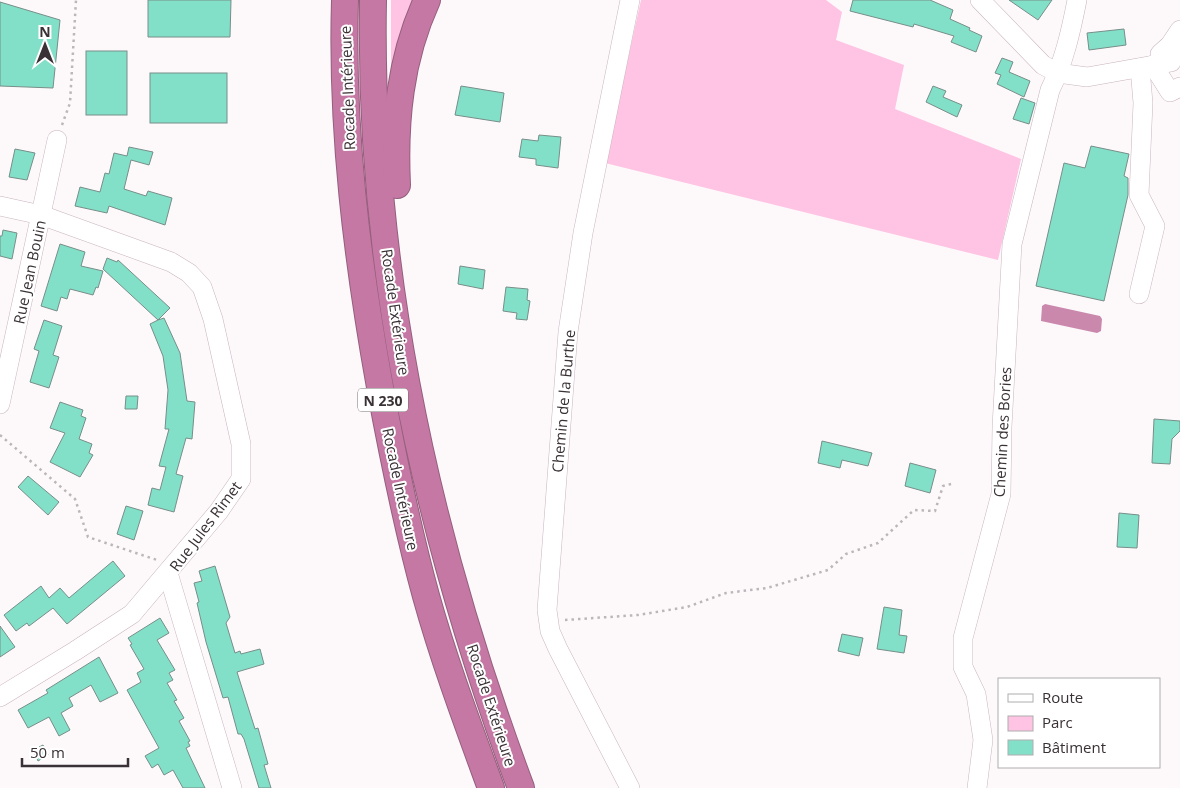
<svg xmlns="http://www.w3.org/2000/svg" width="1180" height="788" font-family="'Open Sans',sans-serif">
  <style>
    .green { fill: #ffc3e3 }
    .water { fill: #cb88ad }
    .building { fill: #83e0c8; stroke: #778e88 }
    .lines { fill: none; stroke-linecap: round; stroke-linejoin: round }
    .minor-casing { stroke: #c9b4be; stroke-width: 20 }
    .highway-casing { stroke: #945f7d; stroke-width: 28 }
    .path { stroke: #bcb6b9; stroke-width: 2.5; stroke-dasharray: 2.5 4; stroke-linecap: butt }
    .minor { stroke: #fff; stroke-width: 19 }
    .highway { stroke: #c578a4; stroke-width: 26 }
    .labels { text-anchor: middle; dominant-baseline: central; stroke-width: 4; stroke-linejoin: round; paint-order: stroke }
    .shield { fill: #fff; stroke: #746f72; stroke-width: 1 }
    .shield-label { font-size: 14px; font-weight: bold; fill: #393135 }
    .street-label { font-size: 15px; fill: #393135; stroke: #fff }
  </style>
  <rect width="100%" height="100%" fill="#fdf9fb"/>
  <g class="green">
    <path d="M391,0h25l-25,75z"/>
    <path d="M641,0h185l16,12 -6,28 68,25 -9,44 126,50 -23,101 -393,-97z"/>
  </g>
  <path class="water" d="M1045,304l55,12 2,3 -1,12 -4,2 -56,-12 1,-15z"/>
  <g class="building">
    <path d="M148,0h83l-1,37h-82z"/>
    <path d="M853,0h77l23,10 -3,9 20,9 -1,2 13,6 -6,16 -25,-10 3,-6 -40,-12 -1,3 -63,-16z"/>
    <path d="M1009,0h43l-14,20z"/>
    <path d="M0,2l60,18 -7,68 -53,-2z"/>
    <path d="M1124,29l2,16 -37,5 -2,-17z"/>
    <rect x="86" y="51" width="41" height="64"/>
    <path d="M1002,58l11,4 -4,10 21,9 -6,16 -27,-13 4,-9 -6,-2z"/>
    <rect x="150" y="73" width="77" height="50"/>
    <path d="M461,86l43,7 -4,29 -45,-7z"/>
    <path d="M933,86l13,5 -3,6 19,8 -5,12 -31,-15z"/>
    <path d="M1021,98l14,5 -6,21 -16,-5z"/>
    <path d="M539,135l22,2 -3,31 -22,-3v-6l-17,-2 3,-18 16,2z"/>
    <path d="M1091,146l38,8 -5,22 4,2v17l-24,106 -68,-15 28,-123 21,5z"/>
    <path d="M129,147l24,5 -4,13 -18,-5 -7,29 22,7 2,-5 24,7 -7,27 -56,-19 -2,7 -32,-7 5,-19 20,5 5,-19 4,1 5,-21 13,3z"/>
    <path d="M15,149l20,4 -8,27 -18,-3z"/>
    <path d="M3,230l14,3 -5,26 -12,-3v-20h2z"/>
    <path d="M60,244l25,8 -4,14 22,5 -5,17 -2,-1 -3,8 -23,-6 -3,10 -6,-2 -4,14 -16,-5z"/>
    <path d="M107,258l10,4 1,-2 52,48 -12,12 6,-2 16,35 7,48 8,1 -3,37 -6,-1 -10,36 7,2 -9,36 -26,-7 4,-17 8,2 6,-23 -7,-1 10,-37h-4l3,-39 -5,-34 -13,-32 8,-4 -55,-51z"/>
    <path d="M460,266l25,4 -2,19 -25,-5z"/>
    <path d="M506,287l22,2 -1,11 3,1 -3,19 -11,-1 1,-6 -14,-2z"/>
    <path d="M44,320l18,6 -9,29 6,2 -10,31 -19,-6 9,-31 -5,-2z"/>
    <path d="M126,396h12l-1,13h-12z"/>
    <path d="M60,402l23,8 -2,6 5,2 -7,21 13,5 -3,9 4,2 -13,22 -30,-15 15,-29 -15,-5z"/>
    <path d="M1154,419l26,2v10l-8,8 -2,25 -18,-1z"/>
    <path d="M822,441l50,12 -4,13 -26,-6 -2,8 -22,-5z"/>
    <path d="M910,463l26,7 -6,23 -25,-7z"/>
    <path d="M28,476l31,26 -11,13 -30,-28z"/>
    <path d="M126,506l17,5 -9,29 -17,-6z"/>
    <path d="M1119,513l20,2 -2,33 -20,-1z"/>
    <path d="M113,561l12,15 -58,48 -14,-16 -24,18 -2,-3 -11,8 -12,-16 37,-29 8,12 11,-10 9,10z"/>
    <path d="M215,566l15,51 -4,6 9,30 5,-2 1,3 19,-5 4,15 -27,8 18,57 3,-1 10,36 -4,1 7,23h-12l-15,-49 -3,-5h-3l-10,-37 -5,1 -17,-56 -9,-39 2,-1 -5,-19 8,-2 -3,-10z"/>
    <path d="M884,607l18,3 -3,25 8,1 -3,17 -27,-4z"/>
    <path d="M160,618l9,15 -12,7 18,30 -6,3 4,7 -6,3 10,17 -3,1 10,17 -5,3 11,20 -2,1 2,4 -4,2 19,40h-22l-10,-18 -9,5 -6,-11 -6,4 -7,-12 14,-8 -32,-58 14,-8 -4,-9 7,-4 -14,-24 2,-1 -4,-6z"/>
    <path d="M0,626l15,21 -15,10z"/>
    <path d="M842,634l21,4 -4,18 -21,-5z"/>
    <path d="M99,657l19,36 -18,9 -9,-17 -22,13 4,8 -12,7 9,17 -11,6 -10,-19 -21,11 -10,-18 30,-17 -2,-3z"/>
    <path d="M43,745l5,10 -10,6 -5,-11z"/>
  </g>
  <g class="lines">
    <g class="minor-casing">
      <g id="minor">
        <path d="M630,0l-47,233 -15,99 -21,278 3,21 8,18 72,139"/>
        <path d="M980,0l63,65 15,8 29,4 84,-15 9,-14"/>
        <path d="M1160,54l10,-9 10,-15"/>
        <path d="M1153,65l17,27 10,-5"/>
        <path d="M0,206l41,9 130,47 18,11 13,14 11,32 28,125v35l-22,32 -87,103 -57,37 -75,46"/>
        <path d="M1139,294l16,-68 -16,-31 4,-92 -3,-35"/>
        <path d="M0,404l57,-264"/>
        <path d="M168,573l64,215"/>
        <path d="M977,788l6,-48 -7,-46 -13,-27v-29l38,-144 1,-67 10,-183 38,-154c14,-28 21,-59 27,-90"/>
      </g>
    </g>
    <g class="highway-casing">
      <g id="highway">
        <path d="M345,0c-4,130 12,259 35,387 13,70 27,140 46,209 18,65 42,129 65,192"/>
        <path d="M373,0c-5,269 54,537 148,788"/>
        <path d="M397,185c-3,-64 3,-126 30,-185"/>
      </g>
    </g>
    <g class="path">
      <path d="M62,125l8,-22 6,-103"/>
      <path d="M0,435l75,64 13,38 69,23"/>
      <path d="M565,620l73,-5 49,-8 39,-14 41,-5 61,-18 18,-16 32,-11 36,-33 21,1 8,-25 12,-3"/>
    </g>
    <use href="#minor" class="minor"/>
    <use href="#highway" class="highway"/>
  </g>
  <g class="labels">
    <rect class="shield" x="358" y="388.5" width="50" height="23" rx="4"/>
    <g class="shield-label">
      <text x="383" y="400">N 230</text>
    </g>
    <g class="street-label">
      <text transform="translate(347 88) rotate(-92)">Rocade Intérieure</text>
      <text transform="translate(29 272) rotate(-78)">Rue Jean Bouin</text>
      <text transform="translate(396 312) rotate(82)">Rocade Extérieure</text>
      <text transform="translate(563 401) rotate(-85)">Chemin de la Burthe</text>
      <text transform="translate(1002 432) rotate(-87)">Chemin des Bories</text>
      <text transform="translate(401 489) rotate(78)">Rocade Intérieure</text>
      <text transform="translate(205 526) rotate(-53)">Rue Jules Rimet</text>
      <text transform="translate(492 705) rotate(72)">Rocade Extérieure</text>
    </g>
  </g>
  <rect x="998" y="678" width="162" height="90" fill="#ffffff" stroke="#b0adae"/>
  <rect x="1008" y="694" width="25" height="8" fill="#ffffff" stroke="#b0adae"/>
  <text x="1042" y="703" font-size="15" fill="#393135">Route</text>
  <rect x="1008" y="716" width="25" height="15" fill="#ffc3e3" stroke="#b0adae"/>
  <text x="1042" y="728" font-size="15" fill="#393135">Parc</text>
  <rect x="1008" y="740" width="25" height="15" fill="#83e0c8" stroke="#b0adae"/>
  <text x="1042" y="753" font-size="15" fill="#393135">Bâtiment</text>
  <g transform="translate(45 45)" stroke="#ffffff" stroke-width="4" paint-order="stroke">
  <path d="M0-4L9 19L0 12L-9 19Z" fill="#393135"/>
  <text y="-8" font-size="14" font-weight="bold" text-anchor="middle" fill="#393135">N</text>
  </g>
  <path d="M22 758v8h106v-8" fill="none" stroke="#393135" stroke-width="2.5"/>
  <text x="30" y="758" font-size="15" fill="#393135" stroke="#ffffff" stroke-width="4" paint-order="stroke">50 m</text>
</svg>
